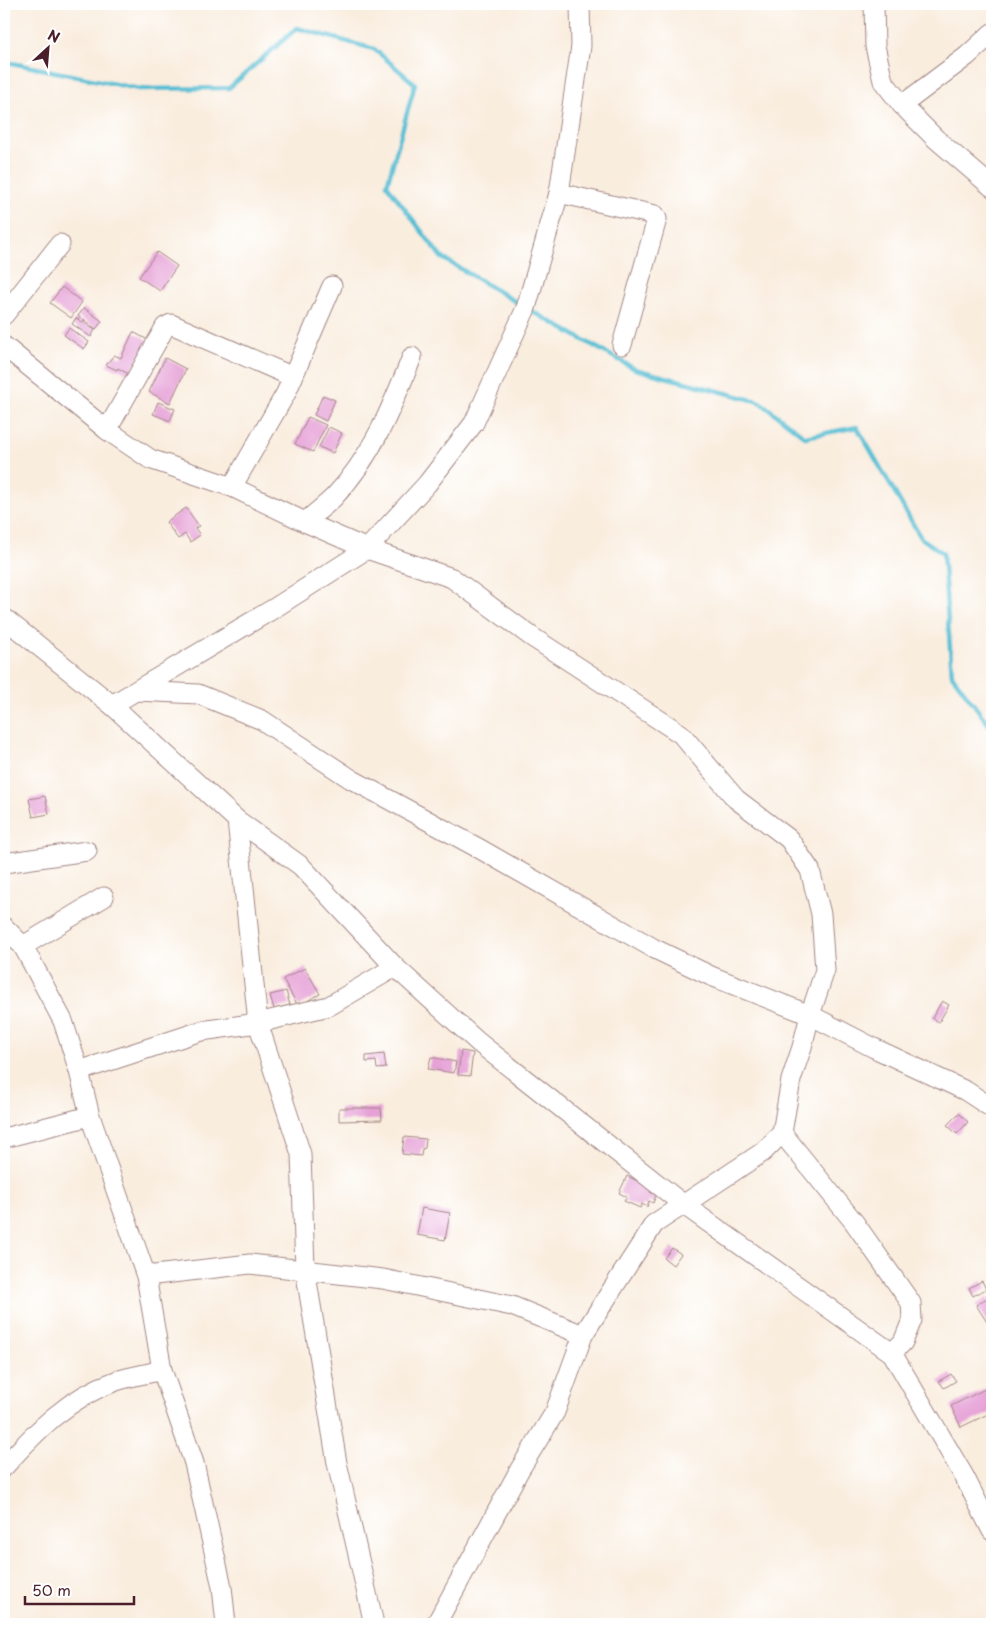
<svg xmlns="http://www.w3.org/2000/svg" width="996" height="1628" font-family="'Playpen Sans',sans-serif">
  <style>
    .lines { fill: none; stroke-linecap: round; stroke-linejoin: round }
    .stream { stroke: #55bdd3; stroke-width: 4.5 }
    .building { fill: #e6a1d7 }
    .minor-casing { stroke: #a28684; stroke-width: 21 }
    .minor { stroke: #fff; stroke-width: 19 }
  </style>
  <rect width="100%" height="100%" fill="#fff"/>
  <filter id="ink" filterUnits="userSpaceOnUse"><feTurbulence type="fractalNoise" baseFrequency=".02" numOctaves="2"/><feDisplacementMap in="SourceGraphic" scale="10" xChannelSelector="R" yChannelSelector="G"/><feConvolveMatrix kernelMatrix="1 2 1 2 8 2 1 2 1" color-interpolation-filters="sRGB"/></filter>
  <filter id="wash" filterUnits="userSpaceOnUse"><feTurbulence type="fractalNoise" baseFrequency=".0096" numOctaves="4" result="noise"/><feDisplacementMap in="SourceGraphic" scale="20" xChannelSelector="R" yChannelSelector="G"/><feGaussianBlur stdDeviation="1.12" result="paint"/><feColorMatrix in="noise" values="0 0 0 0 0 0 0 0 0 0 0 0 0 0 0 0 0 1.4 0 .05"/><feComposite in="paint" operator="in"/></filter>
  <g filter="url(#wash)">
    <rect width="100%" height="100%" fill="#f9edde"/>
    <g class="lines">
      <g class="stream">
        <path d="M4,59l3,3 132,27 90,-1 68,-60 77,21 41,35 -28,101 54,72 80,48"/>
        <path d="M530,310l105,59 125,33 45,35 52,-10 64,111 22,15 9,122 40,54"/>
      </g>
    </g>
    <g id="blocks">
      <g class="building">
        <path d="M157,252l20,14 -17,25 -21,-14z"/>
        <path d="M62,287l20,15 -11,16 -21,-15z"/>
        <path d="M84,308l18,13 -6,8 -18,-13z"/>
        <path d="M76,318l19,12 -4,7 -19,-13z"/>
        <path d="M69,328l20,14 -5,7 -20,-14z"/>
        <path d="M133,332l15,8 -18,35 -12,-7 -1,2 -11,-5 8,-10 7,3z"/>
        <path d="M165,358l21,11 -16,34 -21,-11z"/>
        <path d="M323,395l12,5 -9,21 -12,-6z"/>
        <path d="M158,402l17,7 -5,12 -17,-7z"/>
        <path d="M308,417l18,8 -13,27 -18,-8z"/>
        <path d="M329,427l13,6 -9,20 -14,-6z"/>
        <path d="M186,508l13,18 -4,2 5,7 -10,7 -5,-8 -7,5 -12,-17z"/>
        <path d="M45,796l4,18 -16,3 -4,-18z"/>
        <path d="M305,968l15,26 -22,12 -15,-27z"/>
        <path d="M286,991l4,14 -16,4 -4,-14z"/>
        <path d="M942,1001l7,4 -10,17 -7,-4z"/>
        <path d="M461,1051l12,2 -3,23 -12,-1z"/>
        <path d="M384,1054l2,14 -9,1 -1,-8 -10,1v-6z"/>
        <path d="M431,1057l25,5 -2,11 -26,-4z"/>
        <path d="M339,1108h42l1,12 -43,1z"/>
        <path d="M959,1113l9,9 -11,12 -10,-9z"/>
        <path d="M404,1137l22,2 -1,9 -3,1 -1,7 -19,-2z"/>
        <path d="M627,1176l25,12 -2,4 6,3 -3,8 -4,-2 -2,6 -5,-3 -2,4 -16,-7 3,-4 -8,-4z"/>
        <path d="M422,1208l28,5 -5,27 -28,-5z"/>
        <path d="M672,1248l9,6 -8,11 -9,-7z"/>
        <path d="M982,1281l4,8 -13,7 -4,-8z"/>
        <path d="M987,1298l5,8v24l-16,-25z"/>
        <path d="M951,1374l5,7 -12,7 -5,-7z"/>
        <path d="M985,1389l7,14v9l-31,15 -10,-21z"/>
      </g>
    </g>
  </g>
  <g filter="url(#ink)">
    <use href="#blocks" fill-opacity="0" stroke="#a28684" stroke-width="1"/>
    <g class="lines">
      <g class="minor-casing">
        <g id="minor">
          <path d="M874,4l1,42 8,35 19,24 34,34 56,48"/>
          <path d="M902,105l65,-49 25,-23"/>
          <path d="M559,193l96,22 2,4 -35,126"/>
          <path d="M4,315l56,-71"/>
          <path d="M4,346l103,84 43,29 82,28 73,35 62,27 85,29 80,59 149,97 55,65 53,40 21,31 11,44 4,56 -15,45 -8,32 -11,33 -9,53 -19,19 -109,72 -71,111 -28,77 -35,57 -84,155"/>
          <path d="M107,430l56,-99 2,-4 6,-3 122,53"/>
          <path d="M232,487l54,-94 46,-107"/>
          <path d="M305,522c9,-8 20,-16 29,-25 38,-40 58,-90 78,-140"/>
          <path d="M4,618l108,87 125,115 64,46 94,101 83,75 206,163 208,148 72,123 28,55"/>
          <path d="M137,691l61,3 64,26 89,59 129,70 175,100 56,27 99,39 64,33 92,43 26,17"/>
          <path d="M112,705l161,-96 94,-60 60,-65 47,-61 52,-115 33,-115 22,-147 -1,-42"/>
          <path d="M237,820l21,203 43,131 4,115 32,194 37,161"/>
          <path d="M4,863l83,-12"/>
          <path d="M4,927l19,19 40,75 16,50 11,45 56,160 16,94 32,93 28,124 4,37"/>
          <path d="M23,946l81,-49"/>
          <path d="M79,1071l122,-40 57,-8 71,-17 66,-39"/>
          <path d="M782,1133l72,89 57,81 1,17 -9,22 -11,11"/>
          <path d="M4,1138l86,-22"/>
          <path d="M146,1276l104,-12 133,15 129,27 71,29"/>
          <path d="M4,1467c32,-36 65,-70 112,-86 15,-5 31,-7 46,-11"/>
        </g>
      </g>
      <use href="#minor" class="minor"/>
    </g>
  </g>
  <rect width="996" height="1628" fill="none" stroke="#fff" stroke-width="20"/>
  <g transform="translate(48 48) rotate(26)" stroke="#ffffff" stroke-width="4" paint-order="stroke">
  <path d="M0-4L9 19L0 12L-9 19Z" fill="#4a1f2b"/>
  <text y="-8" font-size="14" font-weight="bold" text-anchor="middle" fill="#4a1f2b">N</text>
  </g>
  <path d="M25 1596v8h109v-8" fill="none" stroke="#4a1f2b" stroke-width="2.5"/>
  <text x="32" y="1596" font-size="15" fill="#4a1f2b" stroke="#ffffff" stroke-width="4" paint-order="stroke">50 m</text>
</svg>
